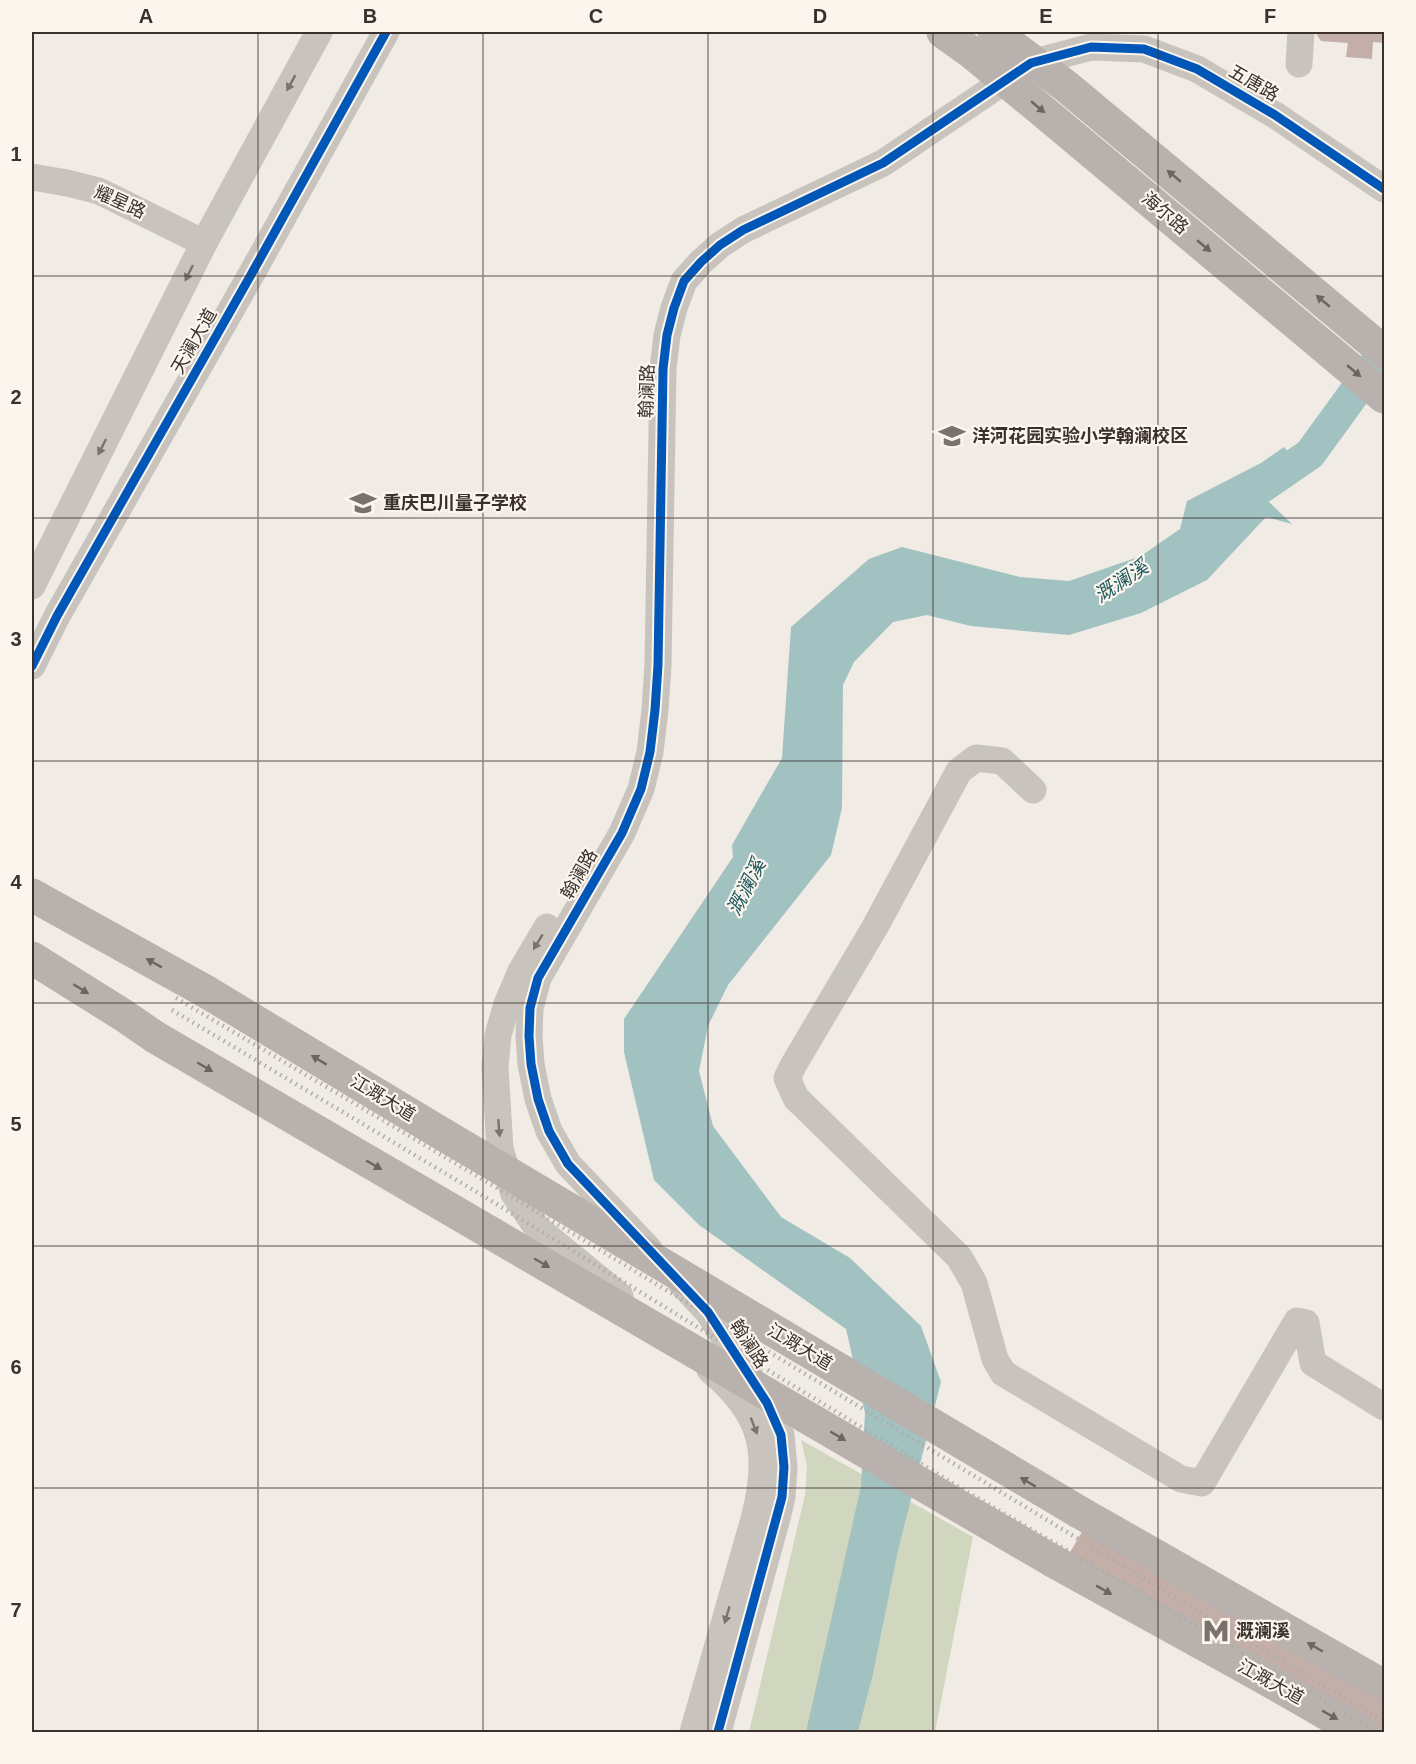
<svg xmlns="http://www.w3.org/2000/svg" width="1416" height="1764" font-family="Helvetica,'Noto Sans SC',sans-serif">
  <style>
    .green { fill: #d1d6bf }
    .water { fill: #a1c2c1 }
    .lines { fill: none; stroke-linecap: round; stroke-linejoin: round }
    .river { stroke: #a1c2c1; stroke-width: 32 }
    .building { fill: #c3afa7 }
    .minor { stroke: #c9c3be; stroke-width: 27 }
    .major { stroke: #b8b1ad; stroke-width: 33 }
    .rail { stroke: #b1aca8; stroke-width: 4.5; stroke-dasharray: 1.5 4.5; stroke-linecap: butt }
    .major-bridge { stroke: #b8b1ad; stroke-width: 33 }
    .cycleway-casing { stroke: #fbf5ee; stroke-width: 13 }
    .cycleway { stroke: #0057b8; stroke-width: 9 }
    .oneway { fill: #7b726d }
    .oneway2 { fill: #6d645f }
    .grid { fill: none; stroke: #3b302b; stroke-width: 1.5; stroke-opacity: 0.55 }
    .labels { text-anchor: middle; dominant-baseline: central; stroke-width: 4.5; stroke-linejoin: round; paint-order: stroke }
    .street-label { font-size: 18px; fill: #3b302b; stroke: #fbf5ee }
    .poi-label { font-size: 18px; font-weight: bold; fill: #3b302b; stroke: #fbf5ee; text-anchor: start }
    .water-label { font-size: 20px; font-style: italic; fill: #1f5a5e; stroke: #fbf5ee }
    .neatline { fill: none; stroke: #3b302b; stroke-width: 2 }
    .grid-label { font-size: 20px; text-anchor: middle; font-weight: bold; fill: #3b302b }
  </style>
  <rect width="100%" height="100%" fill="#f0ebe5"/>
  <path class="green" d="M801,1440l172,97 -38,195h-186l56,-237 2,-29z"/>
  <path class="water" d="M1284,447l20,24 -36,30 24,23 -26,-7 -59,63 -66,33 -72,22 -98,-9 -44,-11 -34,7 -39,40 -11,23 -1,123 -11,47 -103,130 -20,41 -9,45 14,55 68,91 69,41 71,68 20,56 -43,168 -25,124 -15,58h-52l55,-246 4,-73 -19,-84 -147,-104 -45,-45 -30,-128v-33l109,-162 -1,-12 50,-87 9,-131 78,-68 33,-12 118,30 49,4 72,-25 39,-27 7,-28 74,-38z"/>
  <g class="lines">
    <path class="river" d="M1262,487l48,-33 74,-102"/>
  </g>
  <g class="building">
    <path d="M1317,32h67v11l-11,-1 -1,17 -26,-2 2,-14 -27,-2 -4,-6z"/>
    <path d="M1092,1515l292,172v45h-59l-269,-156z"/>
  </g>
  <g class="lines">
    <g class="minor">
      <path d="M1299,64l2,-32"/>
      <path d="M32,177l35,6 32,8 105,52"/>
      <path d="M32,586l172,-343 115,-211"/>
      <path d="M32,666l25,-50 195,-343 134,-241"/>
      <path d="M1033,790l-31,-29 -26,-3 -17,13 -84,156 -81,137 -7,14 9,20 163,159 15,26 21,76 8,14 178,106 21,4 95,-162 9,2 7,40 71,44"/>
      <path d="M547,927l-26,44 -14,33 -9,31 -3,32 5,82 14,45 23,34 83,68"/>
      <path d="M649,1249l-81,-85 -19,-33 -11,-32 -7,-35 -2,-28 1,-28 8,-30 84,-145 19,-44 9,-37 5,-42 3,-45 5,-296 4,-34 7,-27 10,-27 17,-19 19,-17 23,-15 140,-67 148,-100 60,-16 53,2 53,20 78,46 109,74"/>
      <path d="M681,1283l27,29 59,91 14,32 3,32 -2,30 -6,25 -58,210"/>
      <path d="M693,1732l61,-213c17,-65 10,-105 -44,-149"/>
    </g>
    <g class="major">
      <path d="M32,895l173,96"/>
      <path d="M32,958l91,57 32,22"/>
      <path d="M1079,1512l305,174"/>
      <path d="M1053,1561l309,171"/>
    </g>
    <g class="rail">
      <path d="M176,998l318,188 727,439 163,96"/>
      <path d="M172,1010l313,187 474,290 418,245"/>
    </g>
    <g class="major-bridge">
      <path d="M943,32l28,20 74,61 339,284"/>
      <path d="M994,32l73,55 317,265"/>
      <path d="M205,991l229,138 645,383"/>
      <path d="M155,1037l898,524"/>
    </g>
    <g class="cycleway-casing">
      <g id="cycleway">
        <path d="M32,666l25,-50 195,-343 134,-241"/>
        <path d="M718,1732l64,-235 2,-30 -3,-32 -14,-32 -59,-91 -140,-148 -19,-33 -11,-32 -7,-35 -2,-28 1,-28 8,-30 84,-145 19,-44 9,-37 5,-42 3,-45 5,-296 4,-34 7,-27 10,-27 17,-19 19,-17 23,-15 140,-67 148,-100 60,-16 53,2 53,20 78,46 109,74"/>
      </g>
    </g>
    <use href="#cycleway" class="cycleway"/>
  </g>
  <defs><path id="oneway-solid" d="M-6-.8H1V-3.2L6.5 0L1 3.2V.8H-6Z" transform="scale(1.5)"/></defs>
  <g class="oneway">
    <use href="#oneway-solid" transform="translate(291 83) rotate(119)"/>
    <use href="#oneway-solid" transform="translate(189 273) rotate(116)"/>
    <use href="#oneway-solid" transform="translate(102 447) rotate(117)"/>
    <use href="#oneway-solid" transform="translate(538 942) rotate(121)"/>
    <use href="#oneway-solid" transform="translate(499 1128) rotate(85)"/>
    <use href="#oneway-solid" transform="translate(754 1426) rotate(69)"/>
    <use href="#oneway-solid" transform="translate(727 1615) rotate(106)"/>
  </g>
  <g class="oneway2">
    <use href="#oneway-solid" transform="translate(1038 107) rotate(40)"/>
    <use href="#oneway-solid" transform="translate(1174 176) rotate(-140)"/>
    <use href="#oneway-solid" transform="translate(1204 246) rotate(40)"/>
    <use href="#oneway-solid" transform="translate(1323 301) rotate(-140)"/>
    <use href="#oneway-solid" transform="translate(1354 371) rotate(40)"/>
    <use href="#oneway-solid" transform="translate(154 963) rotate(-151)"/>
    <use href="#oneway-solid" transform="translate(81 989) rotate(32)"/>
    <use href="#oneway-solid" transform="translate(319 1060) rotate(-149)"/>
    <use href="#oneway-solid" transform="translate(205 1067) rotate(30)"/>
    <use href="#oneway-solid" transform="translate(374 1165) rotate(30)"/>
    <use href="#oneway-solid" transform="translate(542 1263) rotate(30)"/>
    <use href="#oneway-solid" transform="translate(838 1436) rotate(30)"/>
    <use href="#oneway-solid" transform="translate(1028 1482) rotate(-149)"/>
    <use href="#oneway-solid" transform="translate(1104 1590) rotate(29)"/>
    <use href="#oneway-solid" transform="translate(1315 1647) rotate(-150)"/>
    <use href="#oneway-solid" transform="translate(1330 1715) rotate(29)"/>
  </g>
  <path class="grid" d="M258,32v1700M483,32v1700M708,32v1700M933,32v1700M1158,32v1700M32,276h1352M32,518h1352M32,761h1352M32,1003h1352M32,1246h1352M32,1488h1352"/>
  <defs>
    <g id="school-bare" transform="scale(2.07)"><path d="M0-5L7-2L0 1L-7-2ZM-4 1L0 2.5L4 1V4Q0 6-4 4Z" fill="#7a716c" stroke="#fbf5ee" stroke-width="2.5" paint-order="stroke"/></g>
    <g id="metro-bare" transform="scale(2.07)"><path d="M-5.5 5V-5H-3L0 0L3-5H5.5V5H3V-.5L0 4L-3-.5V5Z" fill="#7a716c" stroke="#fbf5ee" stroke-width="2.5" paint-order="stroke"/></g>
  </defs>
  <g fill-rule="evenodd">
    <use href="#school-bare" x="952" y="436"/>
    <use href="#school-bare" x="363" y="503"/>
    <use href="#metro-bare" x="1216" y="1631"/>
  </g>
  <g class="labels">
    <g class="street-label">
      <text transform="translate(1254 83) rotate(30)">五唐路</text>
      <text transform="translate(120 202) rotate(24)">耀星路</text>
      <text transform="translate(1165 213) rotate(40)">海尔路</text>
      <text transform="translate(194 341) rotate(-60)">天澜大道</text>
      <text transform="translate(647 391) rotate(-88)">翰澜路</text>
      <text transform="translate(579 874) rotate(-60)">翰澜路</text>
      <text transform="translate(383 1098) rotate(31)">江溉大道</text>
      <text transform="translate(749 1344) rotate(57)">翰澜路</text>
      <text transform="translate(800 1347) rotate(31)">江溉大道</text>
      <text transform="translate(1271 1682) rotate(29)">江溉大道</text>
    </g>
    <g class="poi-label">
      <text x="972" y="436">洋河花园实验小学翰澜校区</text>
      <text x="383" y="503">重庆巴川量子学校</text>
      <text x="1236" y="1631">溉澜溪</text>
    </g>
    <g class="water-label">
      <text transform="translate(1121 581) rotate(-34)">溉澜溪</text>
      <text transform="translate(746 887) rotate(-63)">溉澜溪</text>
    </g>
  </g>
  <rect width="1416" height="1764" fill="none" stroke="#fbf5ee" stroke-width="66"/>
  <rect x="33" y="33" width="1350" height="1698" class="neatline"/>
  <g class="grid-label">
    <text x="146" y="23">A</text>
    <text x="370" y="23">B</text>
    <text x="596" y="23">C</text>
    <text x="820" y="23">D</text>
    <text x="1046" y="23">E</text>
    <text x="1270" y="23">F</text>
    <text x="16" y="161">1</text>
    <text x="16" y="404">2</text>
    <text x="16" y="646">3</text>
    <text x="16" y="889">4</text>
    <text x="16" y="1131">5</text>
    <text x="16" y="1374">6</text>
    <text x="16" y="1617">7</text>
  </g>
</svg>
